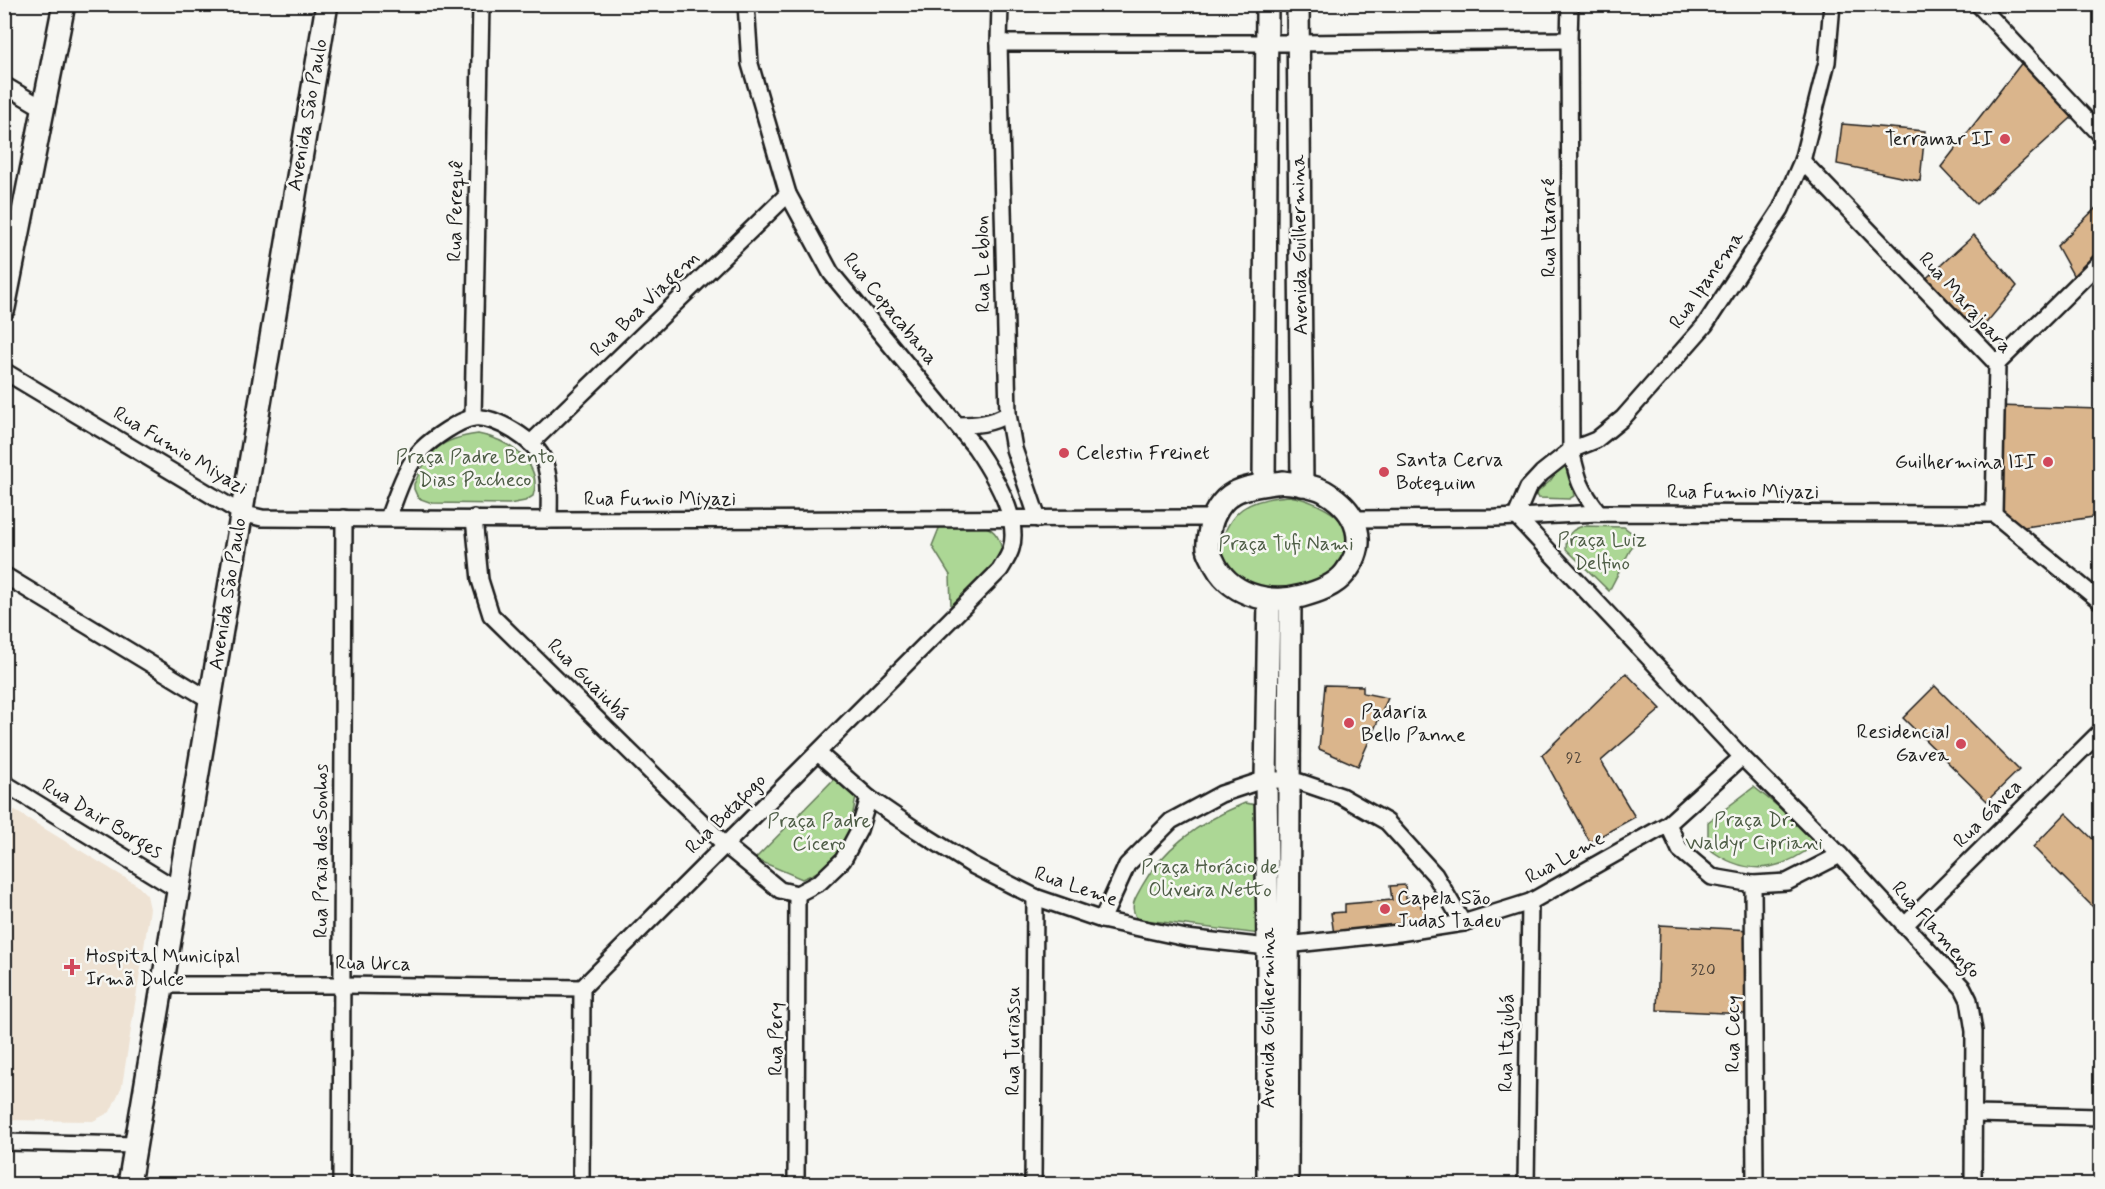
<svg xmlns="http://www.w3.org/2000/svg" width="2105" height="1189" font-family="Mynerve,sans-serif">
  <style>
    .built { fill: #eee2d3 }
    .green { fill: #acd795; stroke: #647a58; stroke-width: 1.5 }
    .building { fill: #dab58c; stroke: #1c1c1c; stroke-width: 1.5 }
    .lines { fill: none; stroke-linecap: round; stroke-linejoin: round }
    .street-casing { stroke: #1c1c1c; stroke-width: 20 }
    .secondary-casing { stroke: #1c1c1c; stroke-width: 26 }
    .street { stroke: #f6f6f2; stroke-width: 15 }
    .secondary { stroke: #f6f6f2; stroke-width: 21 }
    .poi-dot { fill: #d1495b; stroke: #f6f6f2; stroke-width: 2 }
    .labels { text-anchor: middle; dominant-baseline: central; stroke-width: 5; stroke-linejoin: round; paint-order: stroke }
    .number-label { font-size: 16px; fill: #4c4238 }
    .street-label { font-size: 20px; fill: #1c1c1c; stroke: #f6f6f2 }
    .poi-label { font-size: 20px; fill: #1c1c1c; stroke: #f6f6f2; text-anchor: start }
    .park-label { font-size: 20px; fill: #4e5d46; stroke: #f6f6f2 }
  </style>
  <rect width="100%" height="100%" fill="#f6f6f2"/>
  <filter id="ink" filterUnits="userSpaceOnUse"><feTurbulence type="fractalNoise" baseFrequency=".0167" numOctaves="2"/><feDisplacementMap in="SourceGraphic" scale="12" xChannelSelector="R" yChannelSelector="G"/><feConvolveMatrix kernelMatrix="1 2 1 2 8 2 1 2 1" color-interpolation-filters="sRGB"/></filter>
  <g filter="url(#ink)">
    <path class="built" d="M4,804l133,81 10,10 3,14 -28,177 -12,26 -17,9 -88,-1z"/>
    <g class="green">
      <path d="M478,434c28,5 66,28 55,62l-8,5 -16,3 -77,-1 -14,-5 -4,-9v-5c16,-35 26,-45 64,-50z"/>
      <path d="M1564,460l4,4 6,32 -5,3 -31,-1 -2,-3c3,-6 9,-9 14,-14 6,-7 7,-16 14,-21z"/>
      <path d="M1289,496c21,3 55,18 62,40 2,6 2,13 3,19l-20,25 -60,12 -40,-12 -15,-30c10,-41 29,-51 70,-54z"/>
      <path d="M940,526c9,0 39,-2 46,1 13,5 20,23 12,35 -6,10 -37,35 -47,44l-1,-31 -18,-29z"/>
      <path d="M1584,526l40,1 13,10 -28,54 -43,-42c0,-14 5,-20 18,-23z"/>
      <path d="M835,778l22,14c-9,44 -8,69 -55,87l-47,-20z"/>
      <path d="M1754,787l58,47 3,10c-35,29 -70,33 -107,4v-26z"/>
      <path d="M1245,803l11,2 4,129 -123,-15c-8,-14 -2,-20 5,-33 22,-40 62,-66 103,-83z"/>
    </g>
    <g class="building">
      <path d="M1085,4h48v2l-32,3z"/>
      <path d="M2027,56l52,55 -103,93 -35,-37z"/>
      <path d="M1842,124l83,7 -5,50 -83,-17z"/>
      <path d="M2100,204v56l-22,24 -21,-38z"/>
      <path d="M1974,235l43,51 -44,53 -53,-55z"/>
      <path d="M1996,406l104,3v107l-89,13 -17,-15z"/>
      <path d="M1626,673l35,36 -60,52 34,56 -45,25 -48,-87z"/>
      <path d="M1325,685l38,1v7l25,5 -30,68 -39,-17z"/>
      <path d="M1935,686l84,84 -32,31 -84,-83z"/>
      <path d="M2066,813l34,33v68l-67,-67z"/>
      <path d="M1405,885l1,13 7,-1 1,4 6,-1 1,7 3,-1 2,19 -92,10 -3,-22 14,-1v-8l47,-4 -2,-14z"/>
      <path d="M1660,925l90,5 -3,84 -90,-4z"/>
    </g>
    <g class="lines">
      <g class="street-casing">
        <g id="street">
          <path d="M1000,4l-1,39 9,371 6,35 24,70"/>
          <path d="M1570,4l-1,36 2,410c7,30 9,39 28,63"/>
          <path d="M1832,4l-5,58 -25,99 -21,48 -76,116 -82,93 -27,22 -25,10 -29,23 -14,15 -12,28 226,241 98,98 123,133 6,12 5,31 -1,153"/>
          <path d="M1978,4l122,130"/>
          <path d="M999,43h299l271,-3"/>
          <path d="M4,85l39,23"/>
          <path d="M1802,161l195,203 -3,150"/>
          <path d="M1997,364l103,-102"/>
          <path d="M4,371l237,142 21,5 287,2 663,-2"/>
          <path d="M473,418l8,-414"/>
          <path d="M957,425c19,0 34,-1 51,-11"/>
          <path d="M531,443l257,-249"/>
          <path d="M388,518c9,-23 17,-51 34,-69 10,-10 37,-29 51,-31 22,-3 63,23 71,43 7,19 5,39 5,59"/>
          <path d="M474,518l6,62 11,35 234,230 55,45 17,4 23,-12 23,-22 16,-30 10,-32"/>
          <path d="M1355,519l141,-1 103,-5 395,1 106,87"/>
          <path d="M4,575l206,125"/>
          <path d="M818,753l51,45 44,30 59,37 63,32 67,23 84,18 82,9 131,-14 64,-10 67,-21 138,-78 74,-67"/>
          <path d="M4,783l174,107"/>
          <path d="M1668,824l12,26 32,27 41,7 34,-2 53,-27"/>
          <path d="M1753,884l2,300"/>
          <path d="M1102,920l25,-55 44,-44 50,-27 45,-15 34,3 41,14 46,26 48,53 28,48"/>
          <path d="M1904,926l196,-194"/>
          <path d="M162,985h180l240,3"/>
          <path d="M1974,1114l126,3"/>
          <path d="M4,1142l132,3"/>
          <path d="M341,1184l3,-666"/>
          <path d="M581,1184l1,-196 418,-418c4,-7 9,-14 11,-21 10,-31 -19,-77 -36,-102l-144,-174 -43,-79 -38,-130 -4,-60"/>
          <path d="M796,1184l1,-290"/>
          <path d="M1033,1184l2,-287"/>
          <path d="M1526,1184l4,-282"/>
        </g>
      </g>
      <g class="secondary-casing">
        <g id="secondary">
          <path d="M1298,4l4,481"/>
          <path d="M4,308l60,-304"/>
          <path d="M1283,482c14,2 32,3 44,11 31,19 42,50 18,80 -10,13 -28,19 -43,23 -34,9 -74,-1 -89,-36 -2,-4 -5,-9 -5,-12 -1,-6 1,-13 2,-19 2,-13 11,-29 24,-36 12,-7 35,-9 49,-11z"/>
          <path d="M1264,484l3,-480"/>
          <path d="M129,1184l198,-1180"/>
          <path d="M1268,1184v-237l-2,-168 3,-180"/>
          <path d="M1287,1184l3,-585"/>
        </g>
      </g>
      <use href="#street" class="street"/>
      <use href="#secondary" class="secondary"/>
    </g>
  </g>
  <g class="poi-dot">
    <circle cx="2005" cy="139" r="6"/>
    <circle cx="1064" cy="453" r="6"/>
    <circle cx="2048" cy="462" r="6"/>
    <circle cx="1384" cy="472" r="6"/>
    <circle cx="1349" cy="723" r="6"/>
    <circle cx="1961" cy="744" r="6"/>
    <circle cx="1385" cy="909" r="6"/>
    <path d="M69 958h6v6h6v6h-6v6h-6v-6h-6v-6h6z"/>
  </g>
  <g class="labels">
    <g class="number-label">
      <text x="1574" y="758">92</text>
      <text x="1703" y="970">320</text>
    </g>
    <g class="street-label">
      <text transform="translate(308 115) rotate(-80)">Avenida São Paulo</text>
      <text transform="translate(456 211) rotate(-89)">Rua Perequê</text>
      <text transform="translate(1549 228) rotate(-90)">Rua Itararé</text>
      <text transform="translate(1300 245) rotate(-91)">Avenida Guilhermina</text>
      <text transform="translate(983 264) rotate(-91)">Rua L eblon</text>
      <text transform="translate(1707 280) rotate(-55)">Rua Ipanema</text>
      <text transform="translate(1965 303) rotate(48)">Rua Marajoara</text>
      <text transform="translate(645 304) rotate(-44)">Rua Boa Viagem</text>
      <text transform="translate(890 309) rotate(51)">Rua Copacabana</text>
      <text transform="translate(180 451) rotate(31)">Rua Fumio Miyazi</text>
      <text x="1743" y="492">Rua Fumio Miyazi</text>
      <text x="660" y="499">Rua Fumio Miyazi</text>
      <text transform="translate(228 594) rotate(-81)">Avenida São Paulo</text>
      <text transform="translate(588 680) rotate(45)">Rua Guaiubá</text>
      <text transform="translate(726 814) rotate(-45)">Rua Botafogo</text>
      <text transform="translate(1988 814) rotate(-45)">Rua Gávea</text>
      <text transform="translate(102 819) rotate(31)">Rua Dair Borges</text>
      <text transform="translate(321 851) rotate(-90)">Rua Praia dos Sonhos</text>
      <text transform="translate(1565 858) rotate(-29)">Rua Leme</text>
      <text transform="translate(1076 887) rotate(19)">Rua Leme</text>
      <text transform="translate(1936 930) rotate(48)">Rua Flamengo</text>
      <text transform="translate(373 964) rotate(1)">Rua Urca</text>
      <text transform="translate(1268 1018) rotate(-90)">Avenida Guilhermina</text>
      <text transform="translate(1733 1034) rotate(-90)">Rua Cecy</text>
      <text transform="translate(776 1039) rotate(-90)">Rua Pery</text>
      <text transform="translate(1013 1041) rotate(-90)">Rua Turiassu</text>
      <text transform="translate(1507 1043) rotate(-89)">Rua Itajubá</text>
    </g>
    <g class="poi-label">
      <text x="1993" y="139" text-anchor="end">Terramar II</text>
      <text x="1076" y="453">Celestin Freinet</text>
      <text x="1396" y="460">Santa Cerva<tspan x="1396" dy="23">Botequim</tspan></text>
      <text x="2036" y="462" text-anchor="end">Guilhermina III</text>
      <text x="1361" y="712">Padaria<tspan x="1361" dy="23">Bello Panne</tspan></text>
      <text x="1949" y="732" text-anchor="end">Residencial<tspan x="1949" dy="23">Gavea</tspan></text>
      <text x="1397" y="898">Capela São<tspan x="1397" dy="23">Judas Tadeu</tspan></text>
      <text x="86" y="956">Hospital Municipal<tspan x="86" dy="23">Irmã Dulce</tspan></text>
    </g>
    <g class="park-label">
      <text x="475" y="457">Praça Padre Bento<tspan x="475" dy="23">Dias Pacheco</tspan></text>
      <text x="1602" y="540">Praça Luiz<tspan x="1602" dy="23">Delfino</tspan></text>
      <text x="1286" y="544">Praça Tufi Nami</text>
      <text x="1754" y="820">Praça Dr.<tspan x="1754" dy="23">Waldyr Cipriani</tspan></text>
      <text x="819" y="821">Praça Padre<tspan x="819" dy="23">Cícero</tspan></text>
      <text x="1210" y="867">Praça Horácio de<tspan x="1210" dy="23">Oliveira Netto</tspan></text>
    </g>
  </g>
  <rect width="2105" height="1189" fill="none" stroke="#f6f6f2" stroke-width="24"/>
  <rect x="12" y="12" width="2081" height="1165" fill="none" stroke="#1c1c1c" stroke-width="2" filter="url(#ink)"/>
</svg>
